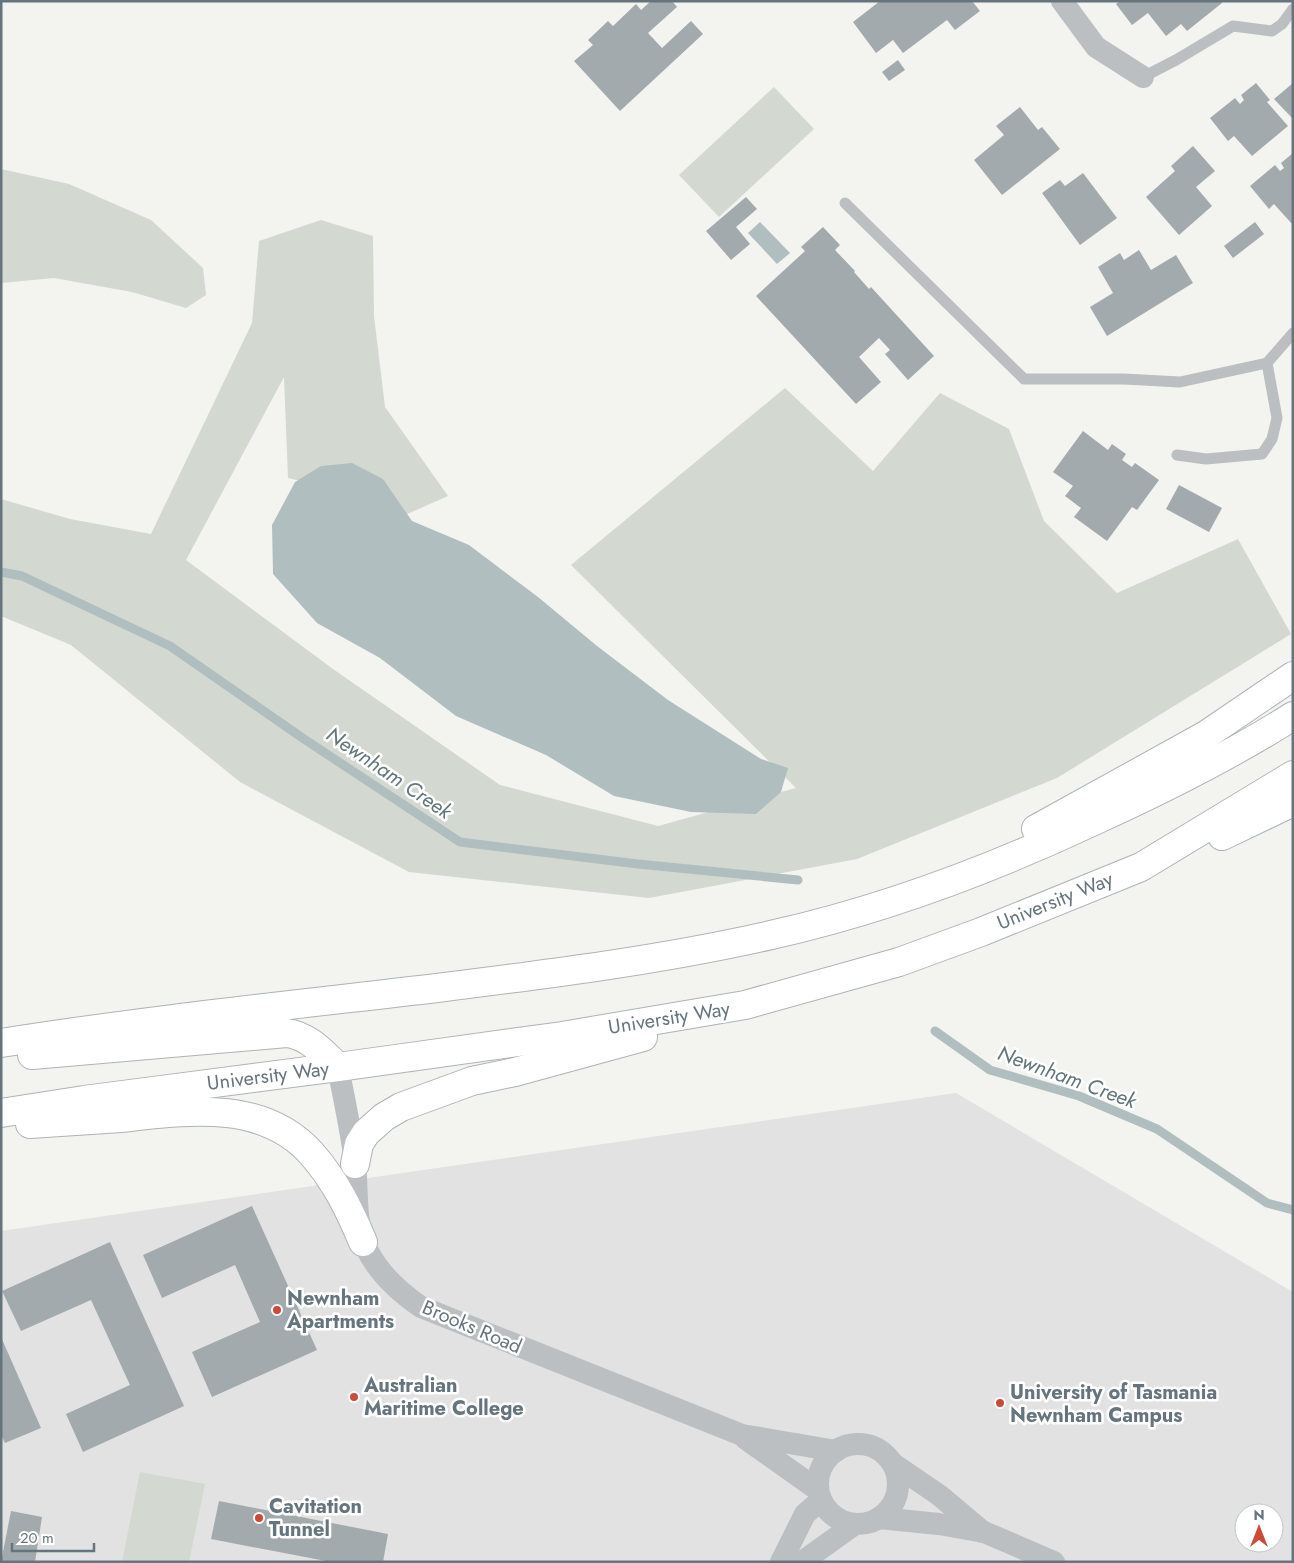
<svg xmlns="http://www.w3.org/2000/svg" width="1294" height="1563" font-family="Jost,sans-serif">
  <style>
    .built { fill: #e1e2e1; fill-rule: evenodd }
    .green { fill: #d3d8d0 }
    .water { fill: #b1bec0 }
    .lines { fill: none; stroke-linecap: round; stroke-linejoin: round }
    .stream { stroke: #b1bec0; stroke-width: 9 }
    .building { fill: #a3aaae }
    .secondary-casing { stroke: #aeb3b6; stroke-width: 30 }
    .lane { stroke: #bbbfc1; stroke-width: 11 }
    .street { stroke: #bbbfc1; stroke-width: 22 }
    .secondary { stroke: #fff; stroke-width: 28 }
    .poi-dot { fill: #cb4b39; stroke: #fff; stroke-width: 2 }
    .labels { text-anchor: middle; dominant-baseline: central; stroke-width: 5; stroke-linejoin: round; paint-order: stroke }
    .street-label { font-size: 20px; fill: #66757d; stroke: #fff }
    .poi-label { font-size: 20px; font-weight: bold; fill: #66757d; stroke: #fff; text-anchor: start }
    .water-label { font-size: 21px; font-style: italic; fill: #63777b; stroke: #fff }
  </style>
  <rect width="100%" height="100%" fill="#f3f3f0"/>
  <path class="built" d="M956,1093l337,199v270h-1292v-331zM1244,1513h30v30h-30z"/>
  <g class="green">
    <path d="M774,87l40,42 -95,88 -40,-42z"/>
    <path d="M1,169l68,15 82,36 52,48 3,27 -20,13 -54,-16 -78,-14 -53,5z"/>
    <path d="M321,220l52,16 1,80 11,91 63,89 -59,26 -61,-35 -40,-9 -4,-101 -98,183 147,109 167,116 158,41 138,-38 -225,-223 214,-177 88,83 67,-78 69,36 35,92 73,72 121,-54 53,95 -234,144 -200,81 -208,39 -240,-26 -169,-90 -169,-137 -70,-29v-117l69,20 81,15 101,-211 7,-82z"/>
    <path d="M140,1472l65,12 -16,78h-67z"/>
  </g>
  <g class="water">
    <path d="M760,222l30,31 -13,11 -29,-31z"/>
    <path d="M352,463l31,16 29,42 57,24 69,52 59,49 71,54 93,59 27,9 -7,24 -25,22 -65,-2 -77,-16 -68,-41 -90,-39 -76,-58 -63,-35 -44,-49 -1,-49 23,-43 26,-16z"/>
  </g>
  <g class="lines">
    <g class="stream">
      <path d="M1,572l21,4 148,70 134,93 156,103 178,22 160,16"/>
      <path d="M935,1031l55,39 89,26 78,33 110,74 26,7"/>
    </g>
  </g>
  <g class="building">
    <path d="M651,1h21l5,6 -29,26 14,15 29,-27 12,13 -83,77 -46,-50 19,-16 -5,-5 20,-19 5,5 23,-22 5,6z"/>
    <path d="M880,1h92l8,10 -25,19 -8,-10 -44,33 -10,-13 -17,13 -23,-31z"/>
    <path d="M1120,1h101l1,2 -35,28 -6,-7 -15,12 -18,-23 -16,12 -16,-21z"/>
    <path d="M898,60l7,10 -16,11 -7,-9z"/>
    <path d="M1256,83l14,17 -3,2 21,24 -36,30 -18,-20 -6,5 -18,-23 25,-20 5,6 4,-4 -3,-5z"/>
    <path d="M1293,83v36l-19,-20z"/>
    <path d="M1020,107l18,23 4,-3 18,22 -58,46 -28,-35 30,-25 -8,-9z"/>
    <path d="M1193,146l22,25 -19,16 16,19 -33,29 -33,-38 29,-26 -4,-5z"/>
    <path d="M1293,153v72l-19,-21 -5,5 -19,-23 25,-21 5,6 4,-3 -3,-5z"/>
    <path d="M1083,173l34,45 -37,27 -38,-52 18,-13 5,6z"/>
    <path d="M746,197l11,12 -21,18 14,17 -19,16 -25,-29z"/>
    <path d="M1255,222l9,12 -31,24 -9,-12z"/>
    <path d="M823,227l17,18 -5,5 20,21 -1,1 15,17 2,-2 63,69 -26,24 -23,-26 5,-4 -11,-12 -20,19 22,25 -25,22 -100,-108 49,-45 -4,-4z"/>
    <path d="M1139,250l12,20 25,-15 17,28 -86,53 -17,-29 23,-14 -15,-26 22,-14 4,7z"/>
    <path d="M1083,431l25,19 4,-6 14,10 -4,6 10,7 3,-4 24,17 -22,30 -5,-3 -25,34 -33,-24 7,-9 -16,-12 8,-10 -20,-14z"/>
    <path d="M1179,485l43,23 -13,24 -43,-23z"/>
    <path d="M252,1206l65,144 -105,47 -20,-45 68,-30 -25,-57 -73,33 -19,-43z"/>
    <path d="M110,1242l74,164 -101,46 -17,-38 64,-29 -39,-85 -70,31 -19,-40z"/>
    <path d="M1,1337l40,91 -36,15 -4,-8z"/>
    <path d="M219,1501l169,33 -5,28h-52l-120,-23z"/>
    <path d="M11,1511l31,6 -7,45h-34z"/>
  </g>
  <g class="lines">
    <g class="secondary-casing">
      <g id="secondary">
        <path d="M1036,829l170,-94 87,-59"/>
        <path d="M1222,836l71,-34"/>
        <path d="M1,1043c145,-23 291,-38 436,-55 112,-14 224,-28 334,-53 112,-25 221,-66 325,-115 68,-31 134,-64 197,-104"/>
        <path d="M32,1055l255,-22c22,3 36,20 51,34"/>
        <path d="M1,1113l83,-13 254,-33 224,-31 183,-31 154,-43 82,-30 160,-65 152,-92"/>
        <path d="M30,1124c30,-2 60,-4 91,-6 65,-7 141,-19 190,35 24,27 38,56 52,89"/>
        <path d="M355,1164l4,-20 7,-11 18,-16 17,-10 71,-26 43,-9 128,-35"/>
      </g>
    </g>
    <g class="lane">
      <path d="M1143,77l33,-17 57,-34 39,5 10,-7 11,-15"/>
      <path d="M845,203l179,176h100l56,3 87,-19"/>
      <path d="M1177,455l29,4 56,-5 10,-15 5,-21 -10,-55 26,-30"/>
    </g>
    <g class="street">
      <path d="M1062,1l34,46 47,30"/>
      <path d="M338,1067c6,32 13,63 17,95 2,20 1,41 4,61 5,37 33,64 62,84l321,128 94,16"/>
      <path d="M746,1439l72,51"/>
      <circle cx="858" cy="1484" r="40"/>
      <path d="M892,1463l47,32 44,37"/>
      <path d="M879,1518l60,6 45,8 70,30"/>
      <path d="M781,1562l24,-48 16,-14"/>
      <path d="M802,1562l53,-38"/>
    </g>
    <use href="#secondary" class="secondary"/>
  </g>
  <g class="poi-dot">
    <circle cx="277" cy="1310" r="5"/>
    <circle cx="354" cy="1397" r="5"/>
    <circle cx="1000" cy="1403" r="5"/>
    <circle cx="259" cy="1518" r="5"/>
  </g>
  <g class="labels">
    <g class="street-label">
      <text transform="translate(1055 901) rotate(-22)">University Way</text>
      <text transform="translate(669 1018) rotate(-9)">University Way</text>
      <text transform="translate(268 1076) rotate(-7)">University Way</text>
      <text transform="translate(472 1327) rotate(23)">Brooks Road</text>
    </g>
    <g class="poi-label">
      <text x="287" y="1298">Newnham<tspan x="287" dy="23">Apartments</tspan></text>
      <text x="364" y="1385">Australian<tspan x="364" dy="23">Maritime College</tspan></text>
      <text x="1010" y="1392">University of Tasmania<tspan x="1010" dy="23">Newnham Campus</tspan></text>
      <text x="269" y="1506">Cavitation<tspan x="269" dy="23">Tunnel</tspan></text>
    </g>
    <g class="water-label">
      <text transform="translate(389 773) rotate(34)">Newnham Creek</text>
      <text transform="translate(1067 1077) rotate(20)">Newnham Creek</text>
    </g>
  </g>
  <rect width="1294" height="1563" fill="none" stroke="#66757d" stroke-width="5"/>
  <g transform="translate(1259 1528)"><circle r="24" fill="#ffffff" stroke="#c2c8cb"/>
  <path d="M0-4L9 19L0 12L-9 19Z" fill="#cb4b39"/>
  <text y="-8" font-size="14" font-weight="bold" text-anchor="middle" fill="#66757d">N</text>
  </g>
  <path d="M12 1543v8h82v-8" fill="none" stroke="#66757d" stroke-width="2.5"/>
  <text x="20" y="1543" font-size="15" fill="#66757d" stroke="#ffffff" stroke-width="4" paint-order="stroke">20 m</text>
</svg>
